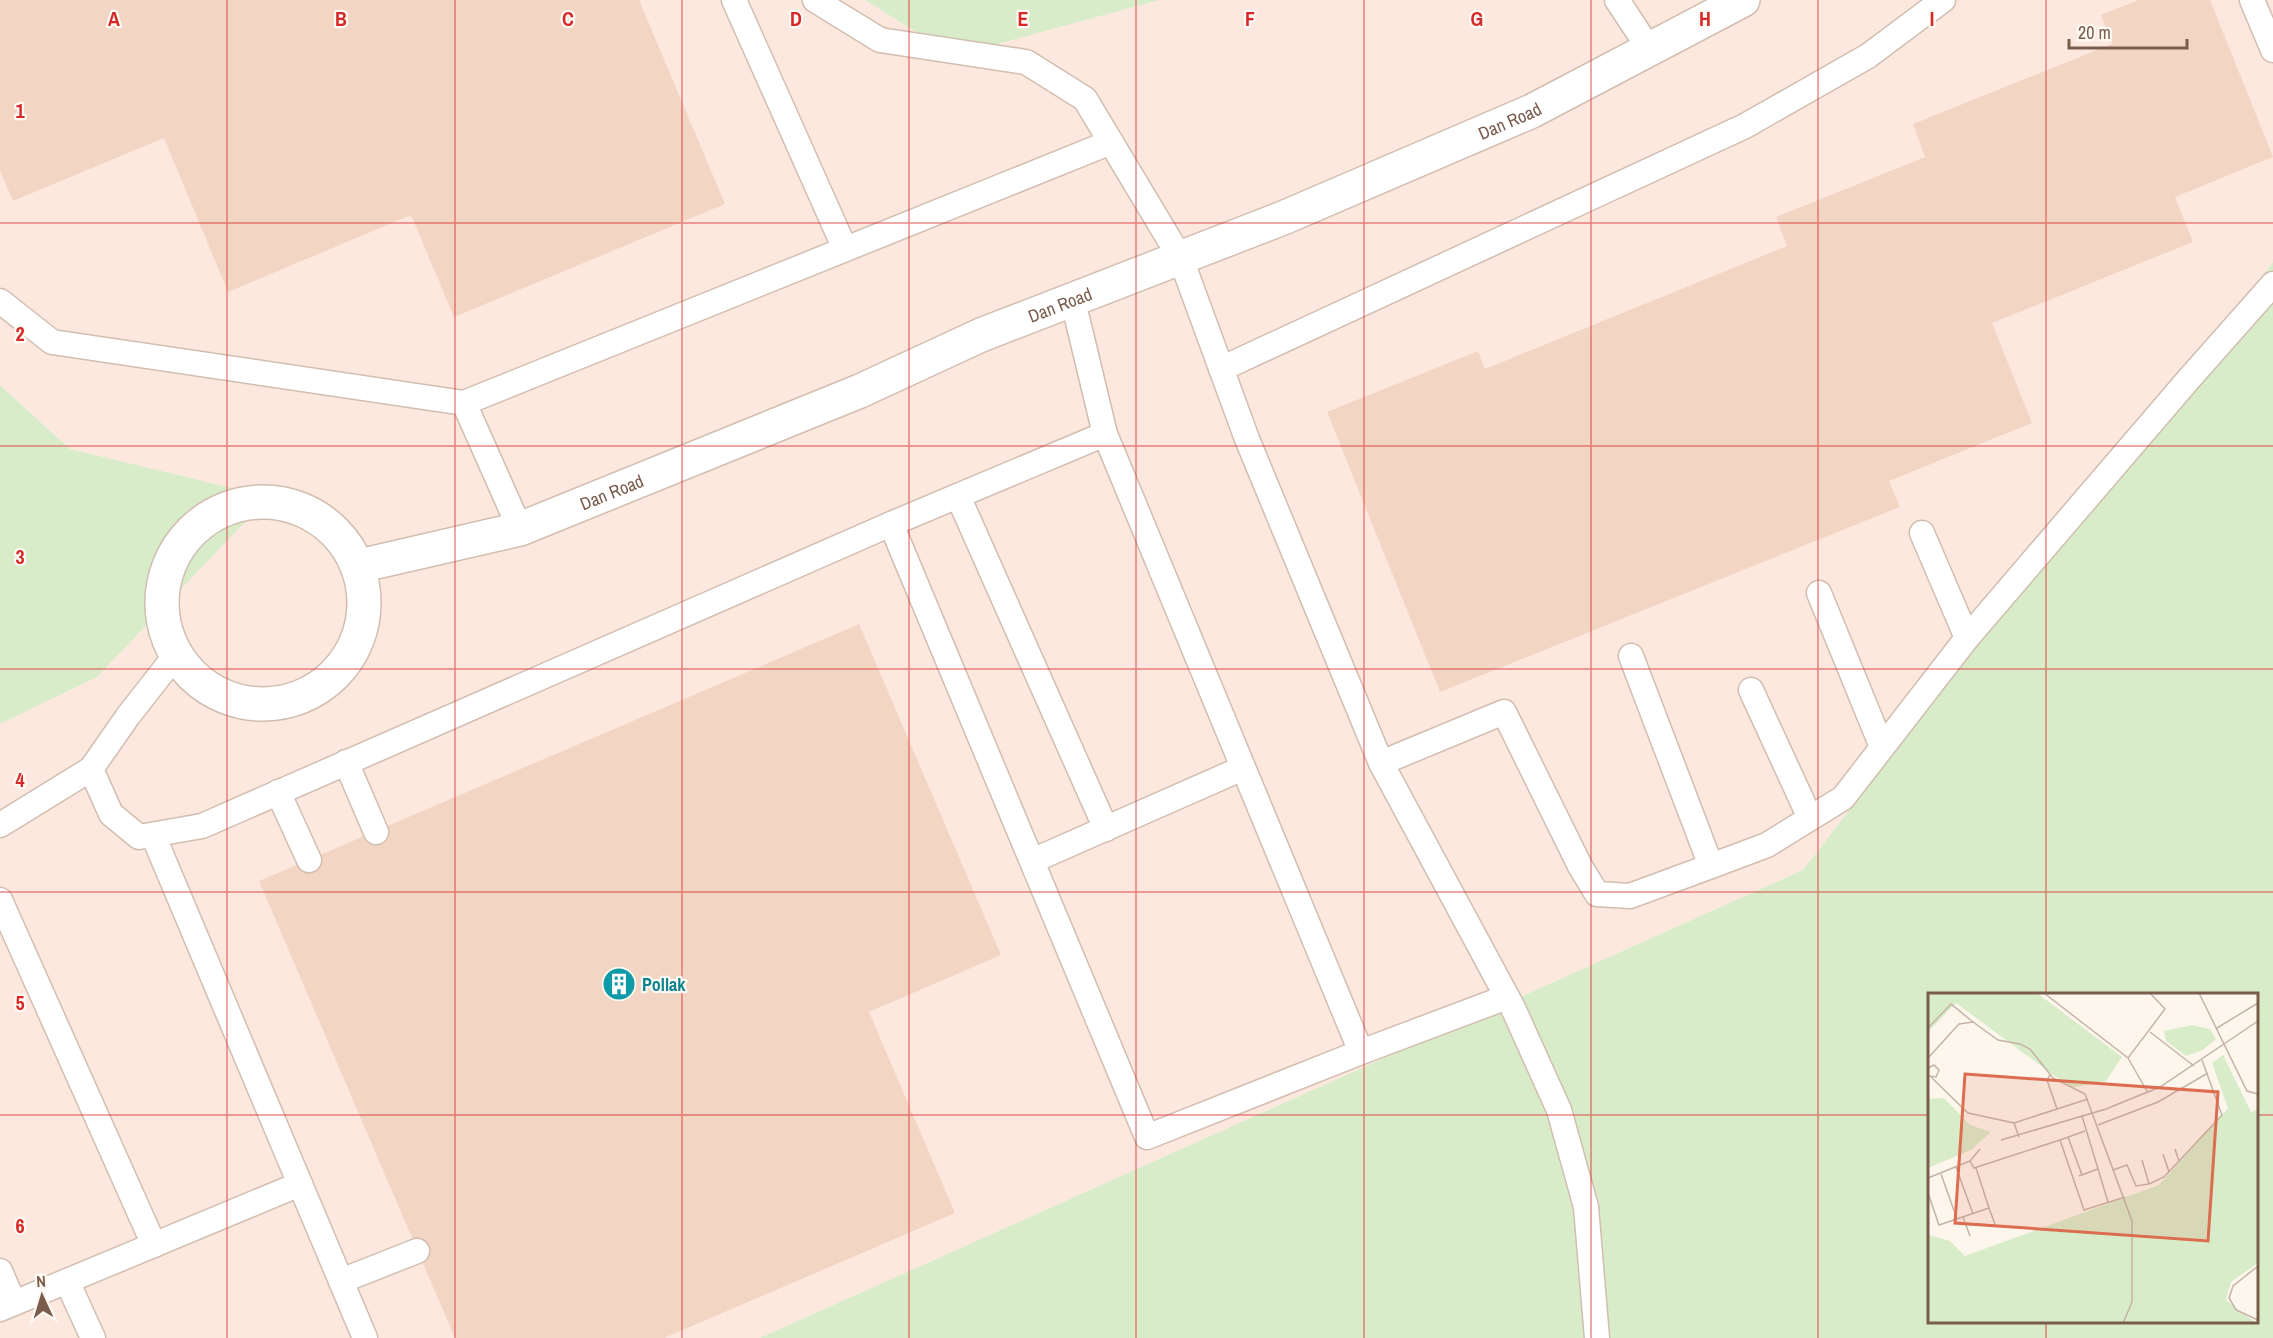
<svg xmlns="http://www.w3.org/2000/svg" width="2273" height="1338" font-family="'Archivo Narrow',sans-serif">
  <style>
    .commercial { fill: #fde8e0 }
    .green { fill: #d8ecc9; fill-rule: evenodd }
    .building { fill: #f3d5c3 }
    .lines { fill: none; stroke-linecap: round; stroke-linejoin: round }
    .lane-casing { stroke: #d1beb0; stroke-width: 27 }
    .street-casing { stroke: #d1beb0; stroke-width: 36 }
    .lane { stroke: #fff; stroke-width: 24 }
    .street { stroke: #fff; stroke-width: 33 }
    .grid { fill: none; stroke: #d62828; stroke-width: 1.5; stroke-opacity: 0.55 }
    .labels { text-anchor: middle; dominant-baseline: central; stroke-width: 4.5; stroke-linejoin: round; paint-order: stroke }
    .street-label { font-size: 18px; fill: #7a5c4d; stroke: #fffaf3 }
    .culture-label { font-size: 18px; font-weight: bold; fill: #0d838f; stroke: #fffaf3; text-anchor: start }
    .inset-road { fill: none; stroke: #c5b3a7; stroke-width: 1.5 }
    .view { fill: #dc6d51; fill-opacity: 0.15; stroke: #dc6d51; stroke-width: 3 }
    .inset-edge { fill: none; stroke: #7a5c4d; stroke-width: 3 }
    .grid-label { font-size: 20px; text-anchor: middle; font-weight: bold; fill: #d62828; stroke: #fffaf3; stroke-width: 4.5; stroke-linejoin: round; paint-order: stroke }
  </style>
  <rect width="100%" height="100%" fill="#fdf6ec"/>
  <path class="commercial" d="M0,0h865l89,56 205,-56h1114v262l-470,608 -1043,468h-760v-614l97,-47 171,-180 -198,-48 -70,-64z"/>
  <g class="green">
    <path d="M865,0h294l-205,56z"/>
    <path d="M2273,262v1076h-1513l1043,-468zM1930,994h326v328h-326z"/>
    <path d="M0,385l70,64 199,48 -172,180 -97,47z"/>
  </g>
  <g class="building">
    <path d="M0,0h639l86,204 -271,113 -43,-102 -183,77 -64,-154 -151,63 -13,-30z"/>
    <path d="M2138,0h72l63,157 -98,40 18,45 -201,81 40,100 -143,58 11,26 -460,185 -113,-280 151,-61 7,18 302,-123 -11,-29 149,-60 -12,-33 199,-80 -11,-29z"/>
    <path d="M859,624l142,331 -132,57 86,201 -291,125h-209l-196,-457z"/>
  </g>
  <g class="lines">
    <g class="lane-casing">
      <g id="lane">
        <path d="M734,0l111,249"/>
        <path d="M815,0l65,40 146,22 59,37 96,160 66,180 134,324 132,245 46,102 27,97 11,131"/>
        <path d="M1617,0l33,50"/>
        <path d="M2252,0l21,50"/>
        <path d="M0,301l52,41 412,61 56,126"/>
        <path d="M1073,301l32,133 256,618"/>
        <path d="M1221,369l524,-243 123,-70 75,-56"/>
        <path d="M464,403l647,-261"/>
        <path d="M1105,434l-214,90 256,613 214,-85 146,-55"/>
        <path d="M958,496l148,333"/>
        <path d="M1819,593l63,154"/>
        <path d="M1967,638l221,-258 85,-96"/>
        <path d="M175,656l-47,60 -37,53 20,45 28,23 63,-11 689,-302"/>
        <path d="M1751,690l59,128"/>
        <path d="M346,762l30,70"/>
        <path d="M1381,763l123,-51 76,154 17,28 33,2 81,-30 -80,-210"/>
        <path d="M278,792l31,68"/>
        <path d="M0,825l91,-56"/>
        <path d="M1032,861l211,-93"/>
        <path d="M1711,866l56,-21 76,-47 124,-160 -45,-105"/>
        <path d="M0,900l154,345"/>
        <path d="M300,1184l65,154"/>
        <path d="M0,1271l14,32"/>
        <path d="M67,1281l26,57"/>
        <path d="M341,1281l76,-30"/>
        <path d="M0,1309l300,-125 -147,-349"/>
      </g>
    </g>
    <g class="street-casing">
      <g id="street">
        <circle cx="263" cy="603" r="101"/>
        <path id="s1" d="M359,566l161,-37 340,-138 121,-56 302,-117 249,-107 211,-111"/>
      </g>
    </g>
    <use href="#lane" class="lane"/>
    <use href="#street" class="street"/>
  </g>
  <path class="grid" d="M227,0v1338M455,0v1338M682,0v1338M909,0v1338M1136,0v1338M1364,0v1338M1591,0v1338M1818,0v1338M2046,0v994M0,223h2273M0,446h2273M0,669h2273M0,892h2273M0,1115h1930M2256,1115h17M2046,1322v16"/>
  <defs>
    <g id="building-disc" transform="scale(1.725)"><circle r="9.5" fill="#0f9aa8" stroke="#fffaf3"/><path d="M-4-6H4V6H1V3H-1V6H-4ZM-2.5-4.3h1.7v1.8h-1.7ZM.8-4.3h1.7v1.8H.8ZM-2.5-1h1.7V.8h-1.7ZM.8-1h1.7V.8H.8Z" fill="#fff"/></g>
  </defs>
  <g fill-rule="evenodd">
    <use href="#building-disc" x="619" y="984"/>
  </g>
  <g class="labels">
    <g class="street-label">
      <text stroke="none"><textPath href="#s1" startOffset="1236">Dan Road</textPath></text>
      <text stroke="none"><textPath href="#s1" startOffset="750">Dan Road</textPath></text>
      <text stroke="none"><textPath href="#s1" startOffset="264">Dan Road</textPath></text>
    </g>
    <g class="culture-label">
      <text x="642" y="984">Pollak</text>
    </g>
  </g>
  <g transform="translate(1928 993)">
    <rect width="330" height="330" fill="#fdf6ec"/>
    <path d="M0,0h109l85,64 -16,24 -35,7 -115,-85 -28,29zM264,32l18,4 6,10 -15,12 -15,5 -20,-15 -2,-10zM295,62l28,57 7,-3v154l-27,19 -5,18 30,23h-328v-92l1,4 21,6 15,15 194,-71 69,-77 -16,-45zM16,105l26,27 21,7 -20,18 -43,18v-69z" fill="#d8ecc9"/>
    <path class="inset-road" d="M116,0l84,65 37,-49 -15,-16M271,0l48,98 11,3M0,35l23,-24 22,18M289,35l41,-25M222,39l44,34M0,65l31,-34 14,-2 25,18 22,4 10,5 23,29 32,16 47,127v81l-9,21M200,65l20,35M0,75l6,-3 5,5 -3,7 -7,-1M122,82l-3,5 10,29M3,84l37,36 46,10 5,14M154,123l26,86M86,130l74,-24M170,132l60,-23 50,-29M157,138l-25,9 24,70 41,-13M140,144l14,38M73,147l105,-31 54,-22 98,-66M52,156l-10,12 4,7 86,-28M235,161l6,18M251,168l43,-46 -20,-55M28,174l17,47M185,177l14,-5 9,21 13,-2 -7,-24M13,181l16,45M151,183l19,-7M0,185l42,-17M221,191l15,-7 15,-16 -4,-12M0,200l11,32 50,-17 -13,-40M61,215l7,19M35,224l7,19M330,273l-25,20 -4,12 7,12 22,10"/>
    <path class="view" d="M37,81l253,18 -10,149 -253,-18z"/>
    <rect width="330" height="330" class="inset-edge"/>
  </g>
  <g class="grid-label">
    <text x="114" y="26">A</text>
    <text x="341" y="26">B</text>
    <text x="568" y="26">C</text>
    <text x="796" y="26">D</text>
    <text x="1023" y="26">E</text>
    <text x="1250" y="26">F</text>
    <text x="1477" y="26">G</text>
    <text x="1705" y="26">H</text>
    <text x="1932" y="26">I</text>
    <text x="20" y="118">1</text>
    <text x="20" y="341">2</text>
    <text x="20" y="564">3</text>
    <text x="20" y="787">4</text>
    <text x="20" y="1010">5</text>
    <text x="20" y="1233">6</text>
  </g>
  <g transform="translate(42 1296) rotate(356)" stroke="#fffaf3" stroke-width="4.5" paint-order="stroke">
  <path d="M0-4.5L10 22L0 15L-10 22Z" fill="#7a5c4d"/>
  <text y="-9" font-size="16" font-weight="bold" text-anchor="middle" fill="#7a5c4d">N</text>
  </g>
  <path d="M2069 39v9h118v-9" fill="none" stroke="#7a5c4d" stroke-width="3"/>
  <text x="2078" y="39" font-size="18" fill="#7a5c4d" stroke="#fffaf3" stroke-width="4.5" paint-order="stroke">20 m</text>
</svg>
